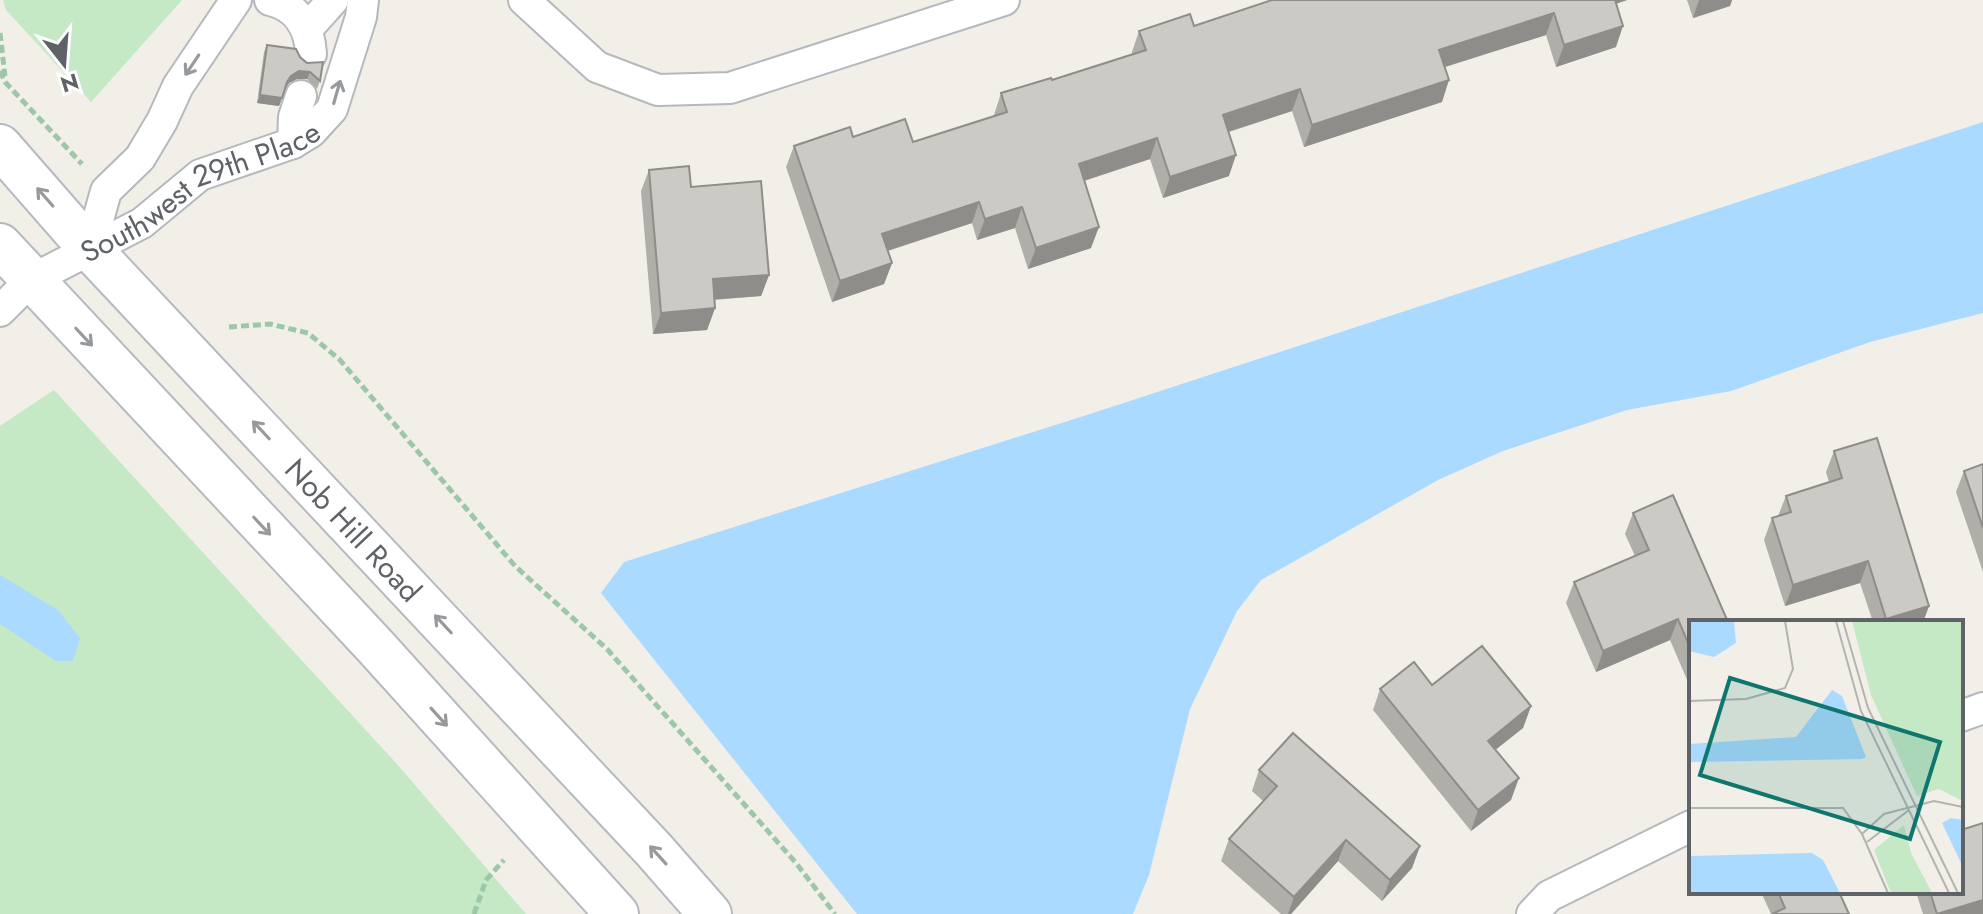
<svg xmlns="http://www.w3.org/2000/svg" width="1983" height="914" font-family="Jost,sans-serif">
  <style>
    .green { fill: #c5e8c5 }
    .water { fill: #aadaff }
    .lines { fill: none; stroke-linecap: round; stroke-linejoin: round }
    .minor-casing { stroke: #b5b8bc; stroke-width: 34 }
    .secondary-casing { stroke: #b6babf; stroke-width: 46 }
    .path { stroke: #9cc7a9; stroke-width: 5; stroke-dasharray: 8 4; stroke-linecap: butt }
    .minor { stroke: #fff; stroke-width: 30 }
    .secondary { stroke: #fff; stroke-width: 42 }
    .wall { fill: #afaea9 }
    .shaded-wall { fill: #8f8d8a }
    .building { fill: #cccac5; stroke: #8f8d8a; stroke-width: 2 }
    .oneway { stroke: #979a9d }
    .labels { text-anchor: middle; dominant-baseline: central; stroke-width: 6; stroke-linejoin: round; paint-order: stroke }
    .street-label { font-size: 30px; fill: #5f6368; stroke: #fff }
    .inset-road { fill: none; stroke: #b3b3b1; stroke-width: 2 }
    .view { fill: #0f766e; fill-opacity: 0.15; stroke: #0f766e; stroke-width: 4 }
    .inset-edge { fill: none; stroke: #5f6368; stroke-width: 4 }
  </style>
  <rect width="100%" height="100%" fill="#f1efe8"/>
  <g class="green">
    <path d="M3,0h179l-91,102 -85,-92z"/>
    <path d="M54,390l342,373 130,151h-526v-488z"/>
  </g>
  <g class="water">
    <path d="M1983,122v191l-113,29 -139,49 -104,19 -124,41 -65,29 -177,100 -24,31 -47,98 -41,166 -16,39h-276l-256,-321 23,-31 469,-149z"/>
    <path d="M0,575l58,35 22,28 -7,23h-17l-56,-37z"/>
  </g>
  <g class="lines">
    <g class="minor-casing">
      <g id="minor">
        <path d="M270,0c27,6 40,28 41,54"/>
        <path d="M524,0l73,67 61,23 72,-2 274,-88"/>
        <path d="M307,29l26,-29"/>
        <path d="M293,143l1,-26 7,-21"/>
        <path d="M90,249l16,-58 34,-33 22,-37 16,-35 58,-86"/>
        <path id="s1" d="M0,311l31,-31 111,-57 58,-48 93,-32 18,-11 21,-23 29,-92 2,-17"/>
        <path d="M1961,716l22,-8"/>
        <path d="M1532,914l17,-18 142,-70"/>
      </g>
    </g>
    <g class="secondary-casing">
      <g id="secondary">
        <path id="s2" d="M0,146l90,103 564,601 56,64"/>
        <path d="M0,245l374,400 243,269"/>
      </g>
    </g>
    <g class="path">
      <path d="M0,33l5,43"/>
      <path d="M0,71l5,11 77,82"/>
      <path d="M229,327l41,-3 38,9 32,27 175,206 92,83 189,214 39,51"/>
      <path d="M474,914l12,-34 18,-20"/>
    </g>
    <use href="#minor" class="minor"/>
    <use href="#secondary" class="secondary"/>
  </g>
  <g class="wall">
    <path d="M1272,0h355l-11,4v43l-60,20 -10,-32 -101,32 -3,35 -138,45 -12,-36 -63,21v44l-66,22 -13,-39 -66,22 7,67 -63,21 -13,-41 -38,12 -5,-17 -84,28 4,12 -8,21 -52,18 -46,-135 8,-21 59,-9 60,5 81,-26v-1l7,-22 51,-13 80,-26v-2l7,-21 55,-5z"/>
    <path d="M1687,0h45l-2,6 -37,12z"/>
    <path d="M267,45l33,12 20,24 -3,8 -10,-10h-10l-8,4 -4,6 -6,17 -22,-3 7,-51z"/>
    <path d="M649,170l42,17 78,88 -8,21 -47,4 1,8 -8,22 -54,4 -12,-143z"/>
    <path d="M1834,451l95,155 -6,16h-50l-13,-39 -75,23 -21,-66 8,-22 6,-2 8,-20 43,-14 -3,-10z"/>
    <path d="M1983,464v108l-27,-80 8,-21z"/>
    <path d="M1633,513l58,109v67l-21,-49 -74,32 -30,-69 8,-21 61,-26 -10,-22z"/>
    <path d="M1432,685l99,21 -8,22 -28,22 16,50 -40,31 -98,-121 7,-21z"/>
    <path d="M1259,770l161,76 -8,22 -30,33 -44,-40 -47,53h-10l-60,-53 8,-22 34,-38 -11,-10z"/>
    <path d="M1761,892h78l-68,22z"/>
    <path d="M1916,892h45l22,22h-60z"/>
  </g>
  <g class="shaded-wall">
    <path d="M1606,0h21l-24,8z"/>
    <path d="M1699,0h33l-2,6 -37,12z"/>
    <path d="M1554,13l-8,22 -114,36 7,-21z"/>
    <path d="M1623,26l-7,21 -60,20 8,-22z"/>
    <path d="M299,71l11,1 -3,7h-10l-8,4 -5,7 7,-14z"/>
    <path d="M1449,80l-7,22 -138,45 8,-22z"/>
    <path d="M1300,89l-8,22 -77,25 8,-21z"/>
    <path d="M260,95l22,3 -3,8 -22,-3z"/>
    <path d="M1157,138l-7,21 -79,26 8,-21z"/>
    <path d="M1236,155l-7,21 -66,22 7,-21z"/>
    <path d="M979,202l-7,21 -98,32 8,-21z"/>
    <path d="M1022,207l-7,21 -38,12 8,-21z"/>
    <path d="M1099,227l-8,21 -63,21 8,-21z"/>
    <path d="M892,263l-8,21 -52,18 8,-21z"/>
    <path d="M769,275l-8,21 -56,4 8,-21z"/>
    <path d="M715,308l-8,22 -54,4 8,-21z"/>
    <path d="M1868,561l-8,22 -75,23 8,-21z"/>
    <path d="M1929,606l-6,16h-38l1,-3z"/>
    <path d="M1678,619l-8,21 -74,32 7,-21z"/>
    <path d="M1531,706l-8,22 -43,34 8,-21z"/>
    <path d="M1519,778l-8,22 -40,31 7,-21z"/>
    <path d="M1346,840l-8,21 -47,53h-3l6,-17z"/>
    <path d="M1420,846l-8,22 -30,33 8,-21z"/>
    <path d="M1983,900v14h-46z"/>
  </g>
  <g class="building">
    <path d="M1272,0h343l8,26 -59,19 -10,-32 -115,37 10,30 -137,45 -12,-36 -77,26 13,40 -66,22 -13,-39 -78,26 20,63 -63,21 -14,-41 -37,12 -6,-17 -97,32 10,29 -52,18 -46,-135 56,-19 3,10 52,-18 8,23 94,-30 -6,-19 50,-15 1,2 94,-30 -7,-19 51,-17 4,12z"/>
    <path d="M267,45l29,4 4,8 7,6 16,-1 -3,19 -10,-9 -11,-1 -8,5 -4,6 -5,16 -22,-3z"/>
    <path d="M689,166l2,21 70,-6 8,94 -56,4 2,29 -54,5 -12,-143z"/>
    <path d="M1877,438l52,168 -43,13 -18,-58 -75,24 -21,-67 19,-6 -5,-16 56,-18 -8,-27z"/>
    <path d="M1983,464v64l-19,-57z"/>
    <path d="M1673,495l55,127h-37v28l-13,-31 -75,32 -29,-69 75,-32 -16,-37z"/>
    <path d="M1482,646l49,60 -43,35 31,37 -41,32 -98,-121 34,-27 18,23z"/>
    <path d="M1293,733l127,113 -30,34 -44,-40 -52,57 -65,-58 48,-53 -18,-16z"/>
    <path d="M1983,823v77l-46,14 -7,-22h31v-62z"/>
    <path d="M1778,892h61l10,22h-77l13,-6z"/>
  </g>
  <defs><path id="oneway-shaft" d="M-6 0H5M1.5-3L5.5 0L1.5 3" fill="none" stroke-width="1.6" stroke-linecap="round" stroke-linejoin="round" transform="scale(2)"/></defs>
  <g class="oneway">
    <use href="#oneway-shaft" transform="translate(192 65) rotate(124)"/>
    <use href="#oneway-shaft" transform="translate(337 92) rotate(-74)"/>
    <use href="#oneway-shaft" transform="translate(45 197) rotate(-131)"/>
    <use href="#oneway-shaft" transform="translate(84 337) rotate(47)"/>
    <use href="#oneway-shaft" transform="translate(261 430) rotate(-133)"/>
    <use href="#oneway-shaft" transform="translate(262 526) rotate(47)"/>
    <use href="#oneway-shaft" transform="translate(443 624) rotate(-133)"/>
    <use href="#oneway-shaft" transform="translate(439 717) rotate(48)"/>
    <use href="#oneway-shaft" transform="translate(658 855) rotate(-132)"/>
  </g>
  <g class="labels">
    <g class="street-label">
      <text stroke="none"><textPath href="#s1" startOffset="236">Southwest 29th Place</textPath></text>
      <text stroke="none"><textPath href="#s2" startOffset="522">Nob Hill Road</textPath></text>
    </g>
  </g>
  <g transform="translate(1689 620)">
    <rect width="274" height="274" fill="#f1efe8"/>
    <path d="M163,1h111v180l-24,-12 -22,7 -46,-101zM215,205l7,28 21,40h-41l-17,-43z" fill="#c5e8c5"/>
    <path d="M0,1h45l2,22 -22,14 -25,-6zM143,70l10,6 24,61 -4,2 -173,3v-18l107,-7zM262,198l12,2v47l-21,-44zM123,233l11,7 17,33h-151v-37z" fill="#aadaff"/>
    <path class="inset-road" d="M147,1l25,90 88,182M154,1l25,87 90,185M0,81l57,-2 39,-11 8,-19 -8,-48M0,188h154l19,26 26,59M173,214l22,-20 50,-13 29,6M178,222l42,-32"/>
    <path class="view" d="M41,58l210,64 -30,97 -210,-64z"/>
    <rect width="274" height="274" class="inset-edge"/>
  </g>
  <g transform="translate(64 64) rotate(163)" stroke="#ffffff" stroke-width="6" paint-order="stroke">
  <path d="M0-6L14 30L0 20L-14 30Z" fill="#5f6368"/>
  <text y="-12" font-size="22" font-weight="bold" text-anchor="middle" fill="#5f6368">N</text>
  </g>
</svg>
